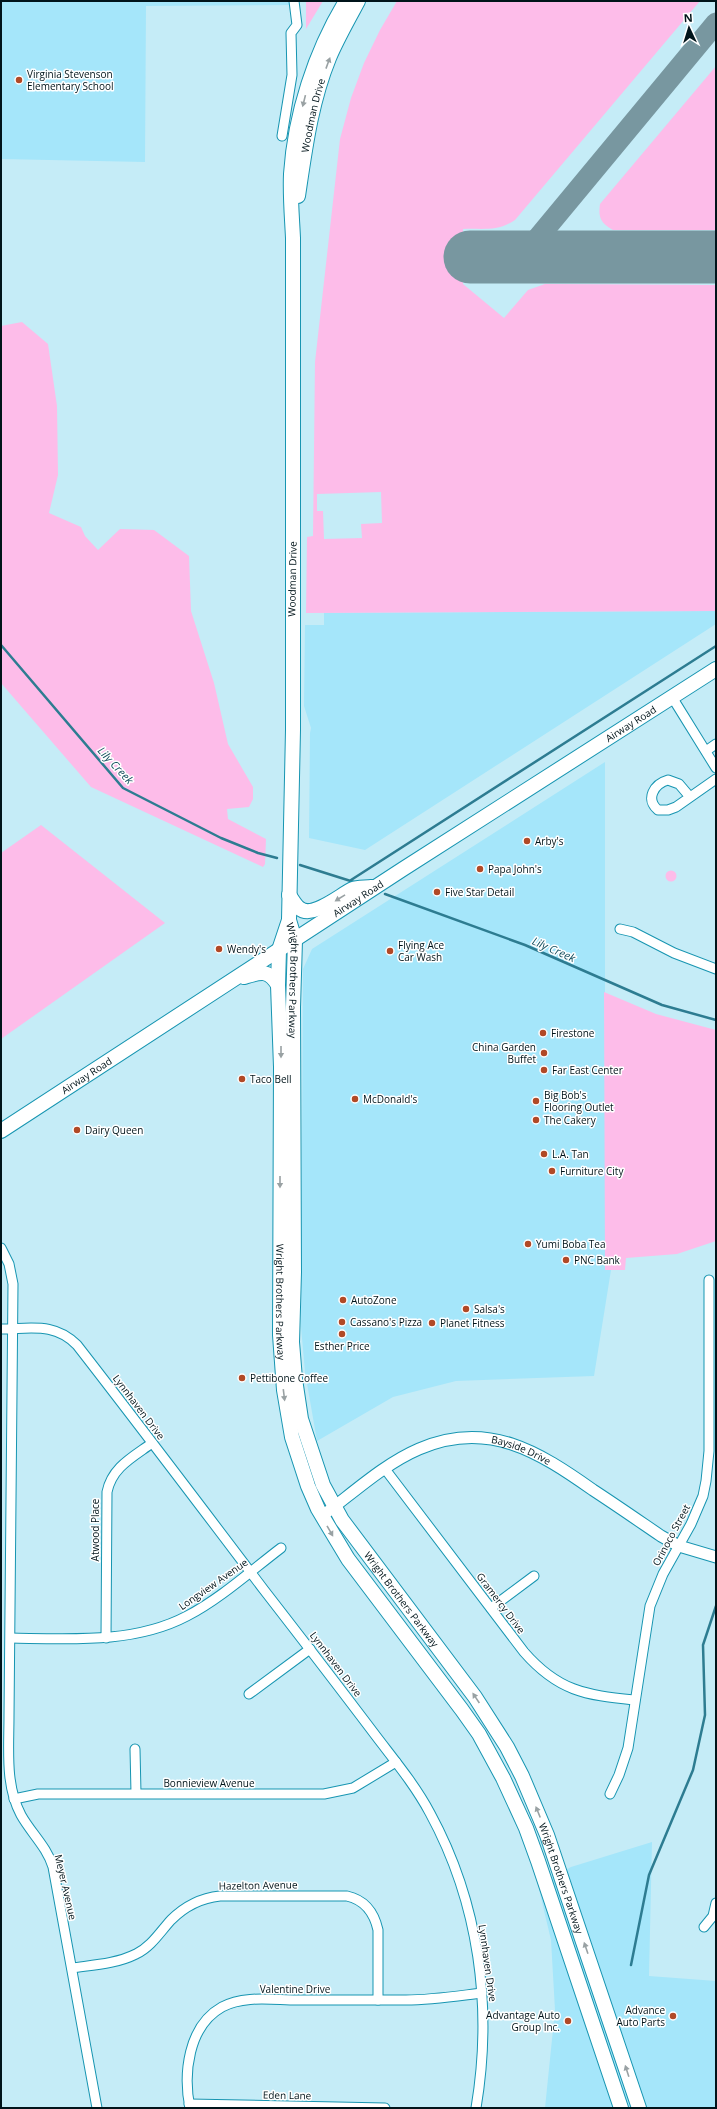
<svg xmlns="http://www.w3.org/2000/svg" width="717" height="2109" font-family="'Open Sans',sans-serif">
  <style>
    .built { fill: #a5e6fa }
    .green { fill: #fdbce9; fill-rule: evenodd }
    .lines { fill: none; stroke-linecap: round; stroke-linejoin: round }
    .stream { stroke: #2d7c91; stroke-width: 2.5 }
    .taxiway { stroke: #7897a0; stroke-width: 21 }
    .runway { stroke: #7897a0; stroke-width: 53 }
    .minor-casing { stroke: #1795b1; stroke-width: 11 }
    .tertiary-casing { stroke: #1795b1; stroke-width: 13 }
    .primary-casing { stroke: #1795b1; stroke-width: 16 }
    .minor { stroke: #fff; stroke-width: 9 }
    .tertiary { stroke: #fff; stroke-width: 11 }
    .primary { stroke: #fff; stroke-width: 14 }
    .oneway { fill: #99a1a3 }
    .poi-dot { fill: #b14926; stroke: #fff; stroke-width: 1.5 }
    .labels { text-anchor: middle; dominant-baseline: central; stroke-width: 3; stroke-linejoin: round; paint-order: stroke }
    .poi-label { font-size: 10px; fill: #00141a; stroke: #fff; text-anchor: start }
    .street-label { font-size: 10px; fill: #00141a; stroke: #fff }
    .water-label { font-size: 11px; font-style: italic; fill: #124d5c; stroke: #fff }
  </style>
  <rect width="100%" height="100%" fill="#c5ecf7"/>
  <g class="built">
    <path d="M1,1h293v4l-148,1 -1,156 -144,-3z"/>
    <path d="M716,611v13l-351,226 -56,-12 1,-105 1,-5 -7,-22 1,-81h19v-12z"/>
    <path d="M605,762v508h6l-17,106 -138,5 -63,16 -76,44 -12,-69 -4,-45 2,-358 9,-20z"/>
    <path d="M652,1842l-3,134 67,5v127h-171l10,-98 -4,-70 -13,-55 33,-18z"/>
  </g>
  <g class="green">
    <path d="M306,1h17l-17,28z"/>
    <path d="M397,1h303l-185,219c-18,12 -32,8 -52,9v55l41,34 24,-28 17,-6 171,1v326l-410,2 1,-76 6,-1 2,-174 25,-223 11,-41 13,-35 16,-33zM381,492l1,31 -21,1 1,14 -38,1 -1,-28h-6v-17z"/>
    <path d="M716,66v164h-103c-12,-7 -15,-12 -13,-26z"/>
    <path d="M22,322l26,22 9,62 1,69 -9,38 32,14 4,9 13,14 22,-21 34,1 35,26 2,55 23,72 14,61 25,43v12l-4,8 -22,2 1,10 38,20 -1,25 -2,3 -172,-80 -90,-104v-357z"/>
    <path d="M41,825l124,98 -164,116v-186z"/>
    <circle cx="671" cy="876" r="5.5"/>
    <path d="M604,992l52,22 60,16v211l-39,13 -51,4 -1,12h-20z"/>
  </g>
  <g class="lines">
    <g class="stream">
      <path d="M1,645l122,143 98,50 37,15 19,5"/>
      <path d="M300,865l57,18"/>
      <path d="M351,880l365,-234"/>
      <path d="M385,894l140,51 137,60 54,15"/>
      <path d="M631,1965l18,-90 44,-105 12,-55 -2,-70 13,-39"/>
    </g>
    <path class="taxiway" d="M522,257l194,-234"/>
    <path class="runway" d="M470,257h246"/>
    <g class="minor-casing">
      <g id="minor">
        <path d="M282,136l10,-61 -1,-42 6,-8 -3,-24"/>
        <path d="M672,697l44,71"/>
        <path d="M706,751l10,-7"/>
        <path d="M690,797l-11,-13 -11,-4c-14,4 -23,19 -10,30h10l8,-3 40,-28"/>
        <path d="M620,929l13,3 41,21 42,16"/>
        <path d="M1,1248l8,16 4,20 -4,432c0,34 -4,69 12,99 10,18 26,32 32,52l44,241"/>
        <path d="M1,1329c30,0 53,-7 76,16 63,81 125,163 187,245 38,49 75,97 112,146 19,25 39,49 54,77 49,90 63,194 46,295"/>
        <path d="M385,1469l139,183c34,39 61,43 110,48"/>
        <path d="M491,1608l43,-32"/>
        <path d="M11,1638c58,1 123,6 176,-22 33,-17 65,-46 94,-68"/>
        <path d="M106,1638l1,-146c5,-25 26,-35 45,-49"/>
        <path d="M249,1694l61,-45"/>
        <path d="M135,1749l1,44"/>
        <path d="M610,1794l9,-19 9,-27 22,-142 13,-32 28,-50 12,-28 3,-15 3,-30v-171"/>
        <path d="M14,1799l24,-5h286l29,-6 43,-26"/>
        <path d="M704,1927l9,-11 3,-13"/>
        <path d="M72,1968c21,-3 44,-4 64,-14 15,-7 24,-22 35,-34 14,-14 30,-22 49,-24h127c18,4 27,16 31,34v70"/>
        <path d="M189,2104l196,4"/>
        <path d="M190,2108c-7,-34 -2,-82 32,-101 22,-12 51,-7 75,-7 36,0 73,0 109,0 26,0 51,-4 76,-7"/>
      </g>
    </g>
    <g class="tertiary-casing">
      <g id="tertiary">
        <path id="s1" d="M322,1516c31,-23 62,-52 97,-67 69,-30 120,3 174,41 23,15 46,31 68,46l18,10 37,11"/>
      </g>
    </g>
    <g class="primary-casing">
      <g id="primary">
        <path id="s2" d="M346,1c-31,51 -51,113 -55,173 -1,21 1,43 2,64v492l-4,190 -10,30 -1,35 3,82 -1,268 4,55 8,47 16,49 10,23 30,50 114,151 17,24 24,44 23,50 12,33 83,247"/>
        <path id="s3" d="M298,196c7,-47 13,-94 31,-138 8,-19 19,-38 29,-57"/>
        <path d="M289,895c3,4 6,10 10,13 13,12 42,-14 54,-19 5,-2 13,-1 19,-2"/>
        <path id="s4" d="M289,920l6,20 -2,67 1,265 -2,70 3,37 6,40 22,66 19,35 133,177 32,50 15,29 25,59 92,273"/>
        <path d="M244,977c17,-5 24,-8 34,8"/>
        <path id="s5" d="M1,1131l402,-262 313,-200"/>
      </g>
    </g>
    <use href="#minor" class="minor"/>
    <use href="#tertiary" class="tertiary"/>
    <use href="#primary" class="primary"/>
  </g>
  <defs><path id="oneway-solid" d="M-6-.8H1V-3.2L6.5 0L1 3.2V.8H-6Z"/></defs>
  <g class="oneway">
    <use href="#oneway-solid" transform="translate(328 63) rotate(-70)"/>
    <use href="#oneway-solid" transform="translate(304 101) rotate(104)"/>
    <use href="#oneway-solid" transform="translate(340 898) rotate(148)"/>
    <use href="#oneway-solid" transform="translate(281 1052) rotate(90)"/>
    <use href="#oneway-solid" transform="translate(280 1182) rotate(90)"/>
    <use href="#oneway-solid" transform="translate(284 1395) rotate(83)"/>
    <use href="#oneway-solid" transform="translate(330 1531) rotate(60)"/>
    <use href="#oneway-solid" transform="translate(476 1698) rotate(-124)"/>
    <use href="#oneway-solid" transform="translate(538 1812) rotate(-112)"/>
    <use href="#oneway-solid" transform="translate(586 1948) rotate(-109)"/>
    <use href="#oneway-solid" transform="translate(627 2071) rotate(-108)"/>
  </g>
  <g class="poi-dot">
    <circle cx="19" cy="80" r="4"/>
    <circle cx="527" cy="841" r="4"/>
    <circle cx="480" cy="869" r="4"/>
    <circle cx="437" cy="892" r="4"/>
    <circle cx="219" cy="949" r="4"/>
    <circle cx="390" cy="951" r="4"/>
    <circle cx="543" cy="1033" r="4"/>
    <circle cx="544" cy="1053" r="4"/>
    <circle cx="544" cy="1070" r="4"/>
    <circle cx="242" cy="1079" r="4"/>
    <circle cx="355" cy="1099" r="4"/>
    <circle cx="536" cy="1101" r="4"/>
    <circle cx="536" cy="1120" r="4"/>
    <circle cx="77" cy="1130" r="4"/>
    <circle cx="544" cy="1154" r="4"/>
    <circle cx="552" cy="1171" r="4"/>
    <circle cx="528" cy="1244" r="4"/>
    <circle cx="566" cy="1260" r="4"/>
    <circle cx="343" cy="1300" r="4"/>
    <circle cx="466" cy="1309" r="4"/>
    <circle cx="342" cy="1322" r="4"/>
    <circle cx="432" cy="1323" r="4"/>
    <circle cx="342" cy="1334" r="4"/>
    <circle cx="242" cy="1378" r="4"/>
    <circle cx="673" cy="2016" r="4"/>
    <circle cx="568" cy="2021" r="4"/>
  </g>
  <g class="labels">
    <g class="poi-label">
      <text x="27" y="74">Virginia Stevenson<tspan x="27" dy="12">Elementary School</tspan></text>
      <text x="535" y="841">Arby's</text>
      <text x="488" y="869">Papa John's</text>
      <text x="445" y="892">Five Star Detail</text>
      <text x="398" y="945">Flying Ace<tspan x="398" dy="12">Car Wash</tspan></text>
      <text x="227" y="949">Wendy's</text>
      <text x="551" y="1033">Firestone</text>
      <text x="536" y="1047" text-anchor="end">China Garden<tspan x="536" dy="12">Buffet</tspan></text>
      <text x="552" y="1070">Far East Center</text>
      <text x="250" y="1079">Taco Bell</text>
      <text x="544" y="1095">Big Bob's<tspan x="544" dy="12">Flooring Outlet</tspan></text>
      <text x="363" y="1099">McDonald's</text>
      <text x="544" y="1120">The Cakery</text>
      <text x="85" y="1130">Dairy Queen</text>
      <text x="552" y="1154">L.A. Tan</text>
      <text x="560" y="1171">Furniture City</text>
      <text x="536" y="1244">Yumi Boba Tea</text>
      <text x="574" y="1260">PNC Bank</text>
      <text x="351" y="1300">AutoZone</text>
      <text x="474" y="1309">Salsa's</text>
      <text x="350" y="1322">Cassano's Pizza</text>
      <text x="440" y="1323">Planet Fitness</text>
      <text x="342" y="1346" text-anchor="middle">Esther Price</text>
      <text x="250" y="1378">Pettibone Coffee</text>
      <text x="665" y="2010" text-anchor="end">Advance<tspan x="665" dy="12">Auto Parts</tspan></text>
      <text x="560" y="2015" text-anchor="end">Advantage Auto<tspan x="560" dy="12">Group Inc.</tspan></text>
    </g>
    <g class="street-label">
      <text stroke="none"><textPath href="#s3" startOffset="82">Woodman Drive</textPath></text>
      <text transform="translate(292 579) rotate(-89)">Woodman Drive</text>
      <text stroke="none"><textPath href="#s5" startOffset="750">Airway Road</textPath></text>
      <text stroke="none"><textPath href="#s5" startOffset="426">Airway Road</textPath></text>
      <text stroke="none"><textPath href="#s4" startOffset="61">Wright Brothers Parkway</textPath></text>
      <text stroke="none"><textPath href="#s5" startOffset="102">Airway Road</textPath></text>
      <text stroke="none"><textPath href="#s2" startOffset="1313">Wright Brothers Parkway</textPath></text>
      <text transform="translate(139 1407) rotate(53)">Lynnhaven Drive</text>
      <text stroke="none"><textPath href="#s1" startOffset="224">Bayside Drive</textPath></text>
      <text transform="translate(95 1530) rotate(-90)">Atwood Place</text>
      <text transform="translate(671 1535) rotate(-62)">Orinoco Street</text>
      <text transform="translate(213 1584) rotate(-35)">Longview Avenue</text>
      <text stroke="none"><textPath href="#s4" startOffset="709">Wright Brothers Parkway</textPath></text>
      <text transform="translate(501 1603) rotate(53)">Gramercy Drive</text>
      <text transform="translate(336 1664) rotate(53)">Lynnhaven Drive</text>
      <text x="209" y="1783">Bonnieview Avenue</text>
      <text stroke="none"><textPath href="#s4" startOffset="1033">Wright Brothers Parkway</textPath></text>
      <text transform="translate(258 1885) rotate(-1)">Hazelton Avenue</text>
      <text transform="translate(66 1887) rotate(77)">Meyer Avenue</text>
      <text transform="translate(488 1963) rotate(82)">Lynnhaven Drive</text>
      <text x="295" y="1989">Valentine Drive</text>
      <text transform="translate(287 2095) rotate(1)">Eden Lane</text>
    </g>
    <g class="water-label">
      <text transform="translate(116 765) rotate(47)">Lily Creek</text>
      <text transform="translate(554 949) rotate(24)">Lily Creek</text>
    </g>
  </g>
  <rect width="717" height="2109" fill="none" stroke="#00141a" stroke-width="4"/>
  <g transform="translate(689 28) rotate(356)" stroke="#ffffff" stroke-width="3" paint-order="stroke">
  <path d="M0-3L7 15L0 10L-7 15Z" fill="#00141a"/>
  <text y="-6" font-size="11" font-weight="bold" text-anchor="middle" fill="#00141a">N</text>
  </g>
</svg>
